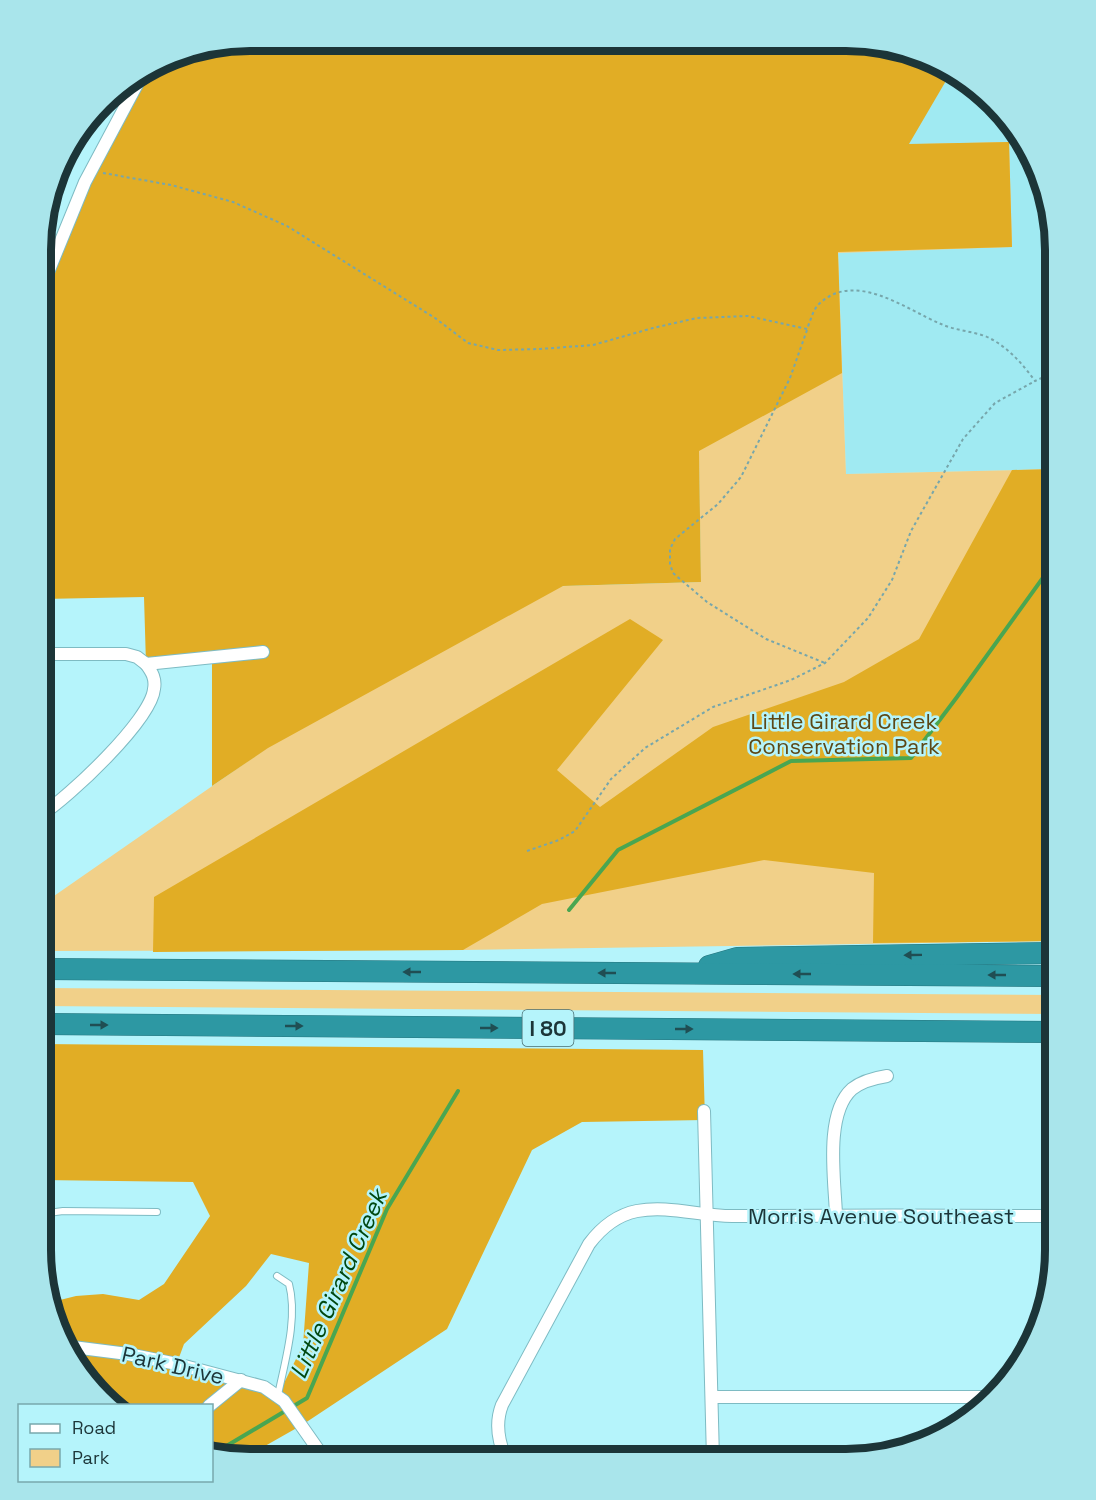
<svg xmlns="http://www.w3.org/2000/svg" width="1096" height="1500" font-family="'Space Grotesk',sans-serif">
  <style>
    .built { fill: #a0eaf2 }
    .green { fill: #f1d089 }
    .forest { fill: #e1ad25; fill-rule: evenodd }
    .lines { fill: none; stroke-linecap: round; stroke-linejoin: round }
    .stream { stroke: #49a651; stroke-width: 4 }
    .lane-casing { stroke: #7ebbc3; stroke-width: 8 }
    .street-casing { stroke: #7ebbc3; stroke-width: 14 }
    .highway-casing { stroke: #27757e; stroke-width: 22 }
    .path { stroke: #77a6ab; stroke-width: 2; stroke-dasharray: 3 3; stroke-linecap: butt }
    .lane { stroke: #fff; stroke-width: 6 }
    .street { stroke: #fff; stroke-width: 12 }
    .highway { stroke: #2d98a3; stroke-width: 21 }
    .oneway { fill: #204e53 }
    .labels { text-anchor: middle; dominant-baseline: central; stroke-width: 5; stroke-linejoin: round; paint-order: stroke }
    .shield { fill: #b5f4fb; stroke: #4a6e72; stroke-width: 1.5 }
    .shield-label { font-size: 21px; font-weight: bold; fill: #1c3538 }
    .park-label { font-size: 22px; fill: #5d4816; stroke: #b5f4fb }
    .street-label { font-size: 22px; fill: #1c3538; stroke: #b5f4fb }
    .water-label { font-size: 24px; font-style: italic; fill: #014810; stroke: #b5f4fb }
    .rim { fill: none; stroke: #1c3538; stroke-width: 8 }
  </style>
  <rect width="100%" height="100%" fill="#b5f4fb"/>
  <path class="built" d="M950,74l23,10 61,74 21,91v220l-209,5 -8,-222 174,-6 -104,-102z"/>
  <g class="green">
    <path d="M1009,142l3,105 -174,6 8,221 209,-5v472l-592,9 -422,1v-46l226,-157v-153l434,-13 -7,-433z"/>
    <path d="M41,988l1014,7v19l-1014,-8z"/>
  </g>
  <g class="forest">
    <path d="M250,41l624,1 76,32 -41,70 100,-2 3,105 -174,5 4,121 -143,78 2,131 -138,4 -295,162 -56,38v-129l-66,7 -2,-67 -102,2v-312l31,-78 69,-134 40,-23z"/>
    <path d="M1055,469v472l-182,2 1,-70 -110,-13 -222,44 -79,46 -310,2 1,-55 476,-278 33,21 -106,130 43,37 113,-80 131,-45 75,-43 93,-169z"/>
    <path d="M41,1044l662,6 2,70 -123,2 -50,28 -85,179 -145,96 -58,33h-21l-11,-5v-47l-98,-1 -52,-63 -10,-40 24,-6 27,-2 36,6 25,-16 46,-68 -17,-34 -152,-2zM271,1254l38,9 -6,82 -25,50 -101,-32 7,-19 62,-58z"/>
  </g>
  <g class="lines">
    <g class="stream">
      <path d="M569,910l49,-60 173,-89 120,-3 46,-61 98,-136"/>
      <path d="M213,1454l94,-56 80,-189 71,-118"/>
    </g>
    <g class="lane-casing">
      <g id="lane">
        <path d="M41,1214l22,-3 94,1"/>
        <path d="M277,1276l12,8c9,34 -4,77 -11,111"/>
      </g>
    </g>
    <g class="street-casing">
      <g id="street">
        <path d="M42,287l43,-105 57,-107"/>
        <path d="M42,654h84l11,3 9,7 117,-12"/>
        <path d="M41,815c28,-18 110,-95 113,-126 2,-10 -2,-17 -8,-25"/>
        <path d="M704,1111l9,348"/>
        <path d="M836,1215c-1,-33 -12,-101 16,-126 10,-8 22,-11 35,-13"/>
        <path d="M65,1346l63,8 49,10 87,23 20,14 40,57"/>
        <path d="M712,1397h273"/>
        <path d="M209,1406l32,-26"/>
        <path d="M506,1459c-8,-18 -11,-36 -4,-54l87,-161c12,-16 28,-29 48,-33 31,-6 63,5 95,5 108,-1 215,0 323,0"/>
      </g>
    </g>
    <g class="highway-casing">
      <g id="highway">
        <path d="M709,966l28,-8 318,-5"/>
        <path d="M41,969l1014,7"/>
        <path d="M41,1024l1014,8"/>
      </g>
    </g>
    <g class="path">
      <path d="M103,173l68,12 62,17 54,24 148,92 33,25 30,7 42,-1 53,-4 60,-17 44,-10 51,-2 59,13c3,-7 6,-19 11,-24 36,-36 87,4 123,19 13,6 29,7 44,12 21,9 37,27 50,45l20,-9"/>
      <path d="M807,330l-17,48 -49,99 -23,27 -43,35 -5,10v15l3,9 34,29 59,37 59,24"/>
      <path d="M527,851l32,-11 16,-9 36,-52 34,-31 68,-41 78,-27 34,-17 43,-45 24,-38 19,-49 52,-92 32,-36 40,-22"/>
    </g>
    <use href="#lane" class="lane"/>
    <use href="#street" class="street"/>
    <use href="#highway" class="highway"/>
  </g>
  <defs><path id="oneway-solid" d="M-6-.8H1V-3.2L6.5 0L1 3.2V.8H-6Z" transform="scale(1.5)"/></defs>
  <g class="oneway">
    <use href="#oneway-solid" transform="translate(913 955) rotate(179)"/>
    <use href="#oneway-solid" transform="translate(412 972) rotate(-180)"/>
    <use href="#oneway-solid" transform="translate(607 973) rotate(-180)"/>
    <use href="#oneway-solid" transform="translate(802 974) rotate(-180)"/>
    <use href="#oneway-solid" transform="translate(997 975) rotate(-180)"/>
    <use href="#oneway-solid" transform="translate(99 1025)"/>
    <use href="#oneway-solid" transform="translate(294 1026)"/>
    <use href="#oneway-solid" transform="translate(489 1028)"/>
    <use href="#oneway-solid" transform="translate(684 1029)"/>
  </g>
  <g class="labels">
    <rect class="shield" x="522.5" y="1010" width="51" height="36" rx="4.5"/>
    <g class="shield-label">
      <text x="548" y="1028">I 80</text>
    </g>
    <g class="park-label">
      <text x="844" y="721">Little Girard Creek<tspan x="844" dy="25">Conservation Park</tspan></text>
    </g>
    <g class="street-label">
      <text x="881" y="1216">Morris Avenue Southeast</text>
      <text transform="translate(173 1365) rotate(13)">Park Drive</text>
    </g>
    <g class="water-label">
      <text transform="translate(338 1284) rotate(-66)">Little Girard Creek</text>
    </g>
  </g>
  <path d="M0 0H1096V1500H0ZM250 51H846A199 199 0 0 1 1045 250V1250A199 199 0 0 1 846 1449H250A199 199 0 0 1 51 1250V250A199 199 0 0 1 250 51Z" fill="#a9e5eb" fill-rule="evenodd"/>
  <path class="rim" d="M250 51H846A199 199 0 0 1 1045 250V1250A199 199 0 0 1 846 1449H250A199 199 0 0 1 51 1250V250A199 199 0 0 1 250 51Z"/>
  <rect x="18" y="1404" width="195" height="78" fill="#b5f4fb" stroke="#78a8ad" stroke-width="1.5"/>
  <rect x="30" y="1424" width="30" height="9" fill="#ffffff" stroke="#78a8ad" stroke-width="1.5"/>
  <text x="72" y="1434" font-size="18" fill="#1c3538">Road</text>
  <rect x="30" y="1449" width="30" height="18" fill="#f1d089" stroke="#78a8ad" stroke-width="1.5"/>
  <text x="72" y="1464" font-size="18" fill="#1c3538">Park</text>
</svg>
